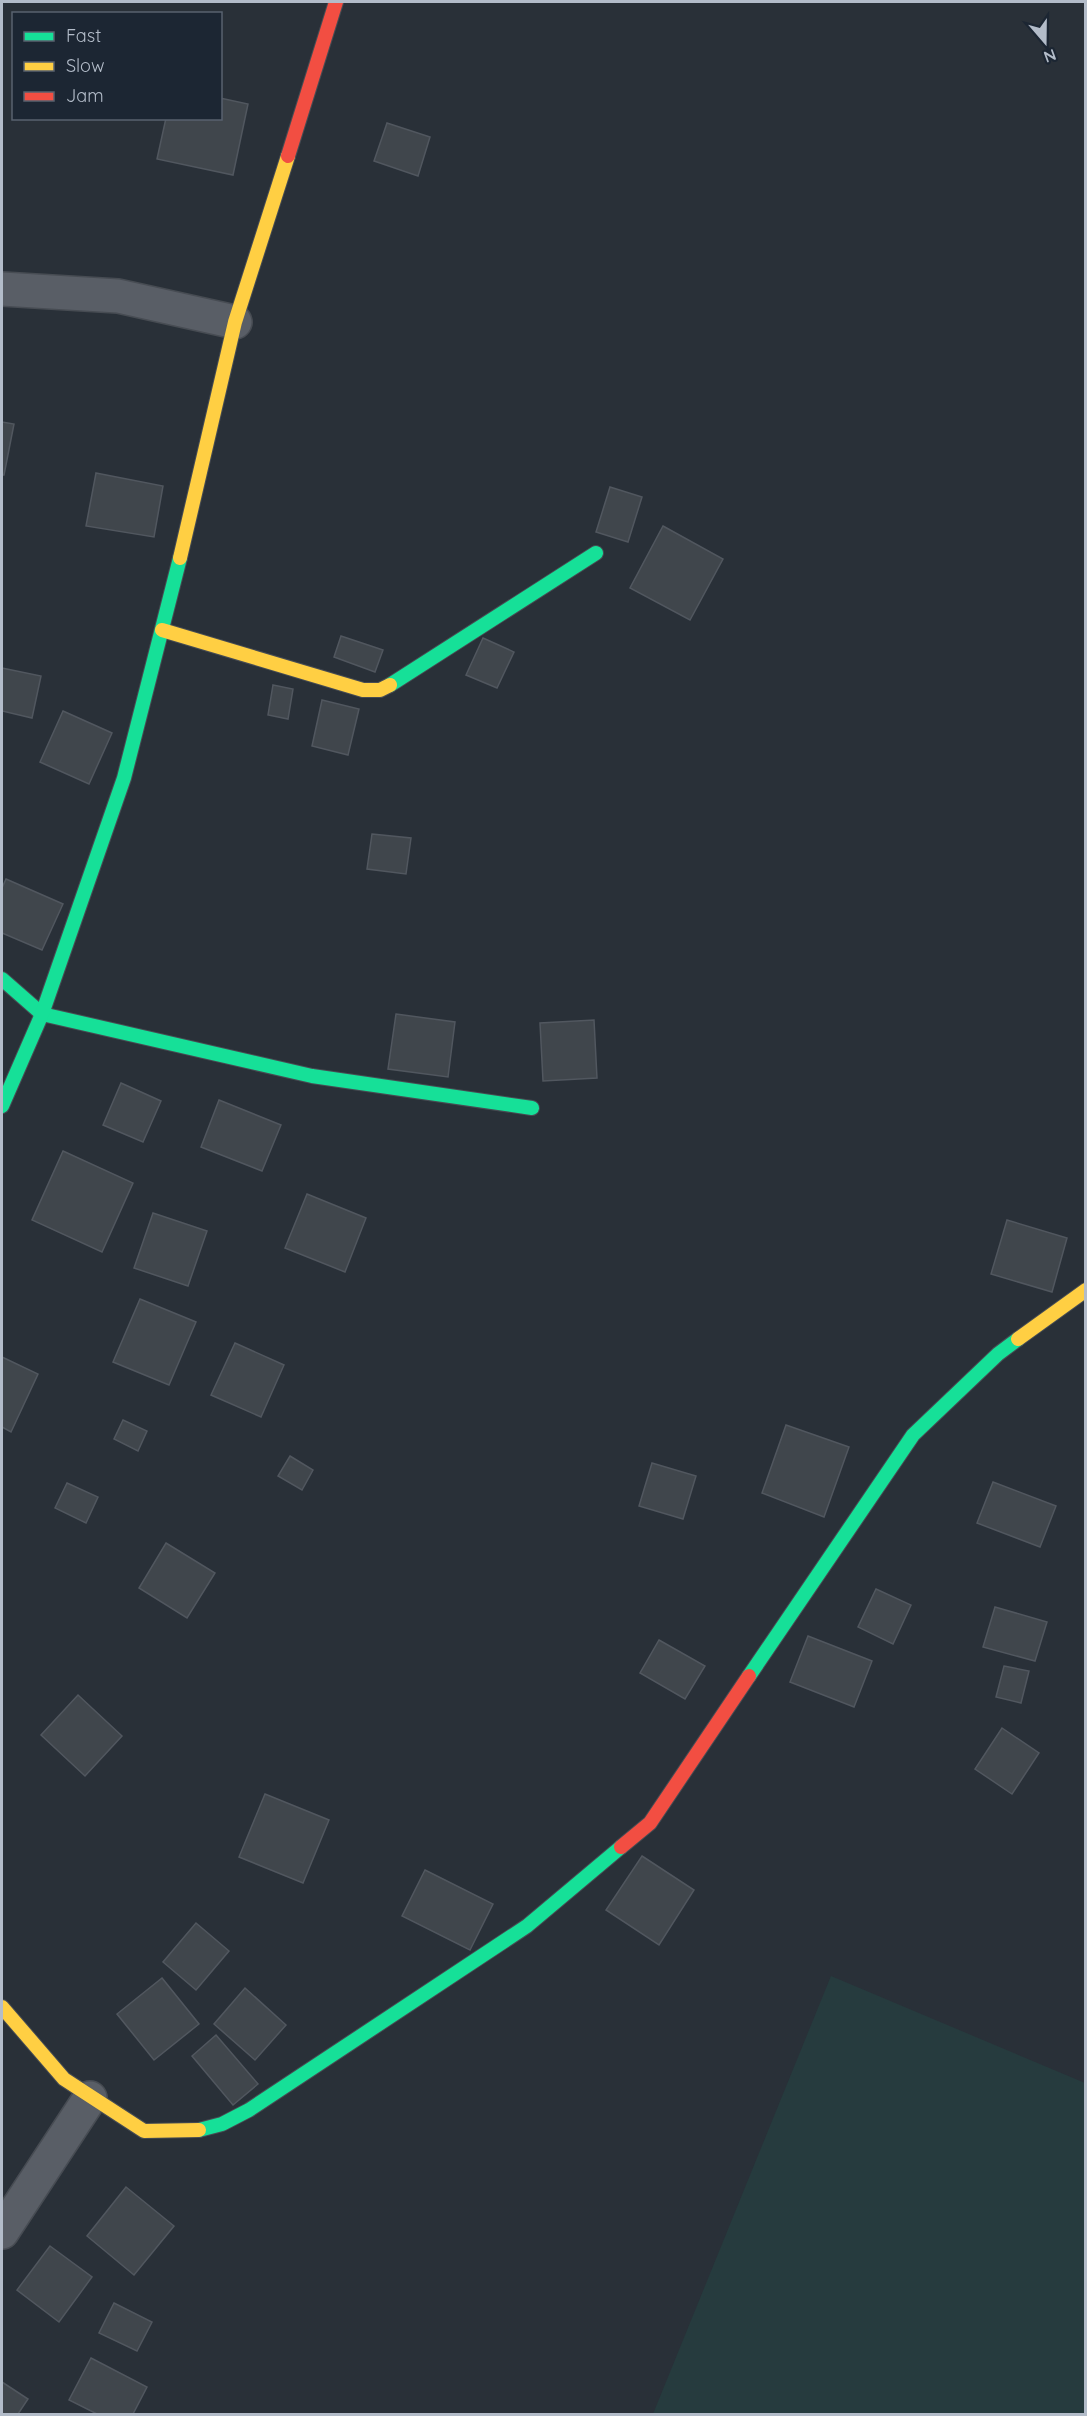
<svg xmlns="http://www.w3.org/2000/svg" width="1087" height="2416" font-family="Quicksand,sans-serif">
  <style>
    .green { fill: #263b3e }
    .building { fill: #40464c; stroke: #51575f; stroke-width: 1.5 }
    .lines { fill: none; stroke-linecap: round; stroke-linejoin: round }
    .street-casing { stroke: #474c53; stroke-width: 36 }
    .fast-casing { stroke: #474c53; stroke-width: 16 }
    .slow-casing { stroke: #474c53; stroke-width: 16 }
    .jam-casing { stroke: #474c53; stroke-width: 16 }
    .street { stroke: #595e66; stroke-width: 33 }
    .fast { stroke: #16e098; stroke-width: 14 }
    .slow { stroke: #ffcf43; stroke-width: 14 }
    .jam { stroke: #f24e42; stroke-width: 14 }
  </style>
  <rect width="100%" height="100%" fill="#293038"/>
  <path class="green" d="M831,1976l254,107v331h-432z"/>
  <g class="building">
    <path d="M220,98l28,6 -15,71 -76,-16 9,-41h54z"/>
    <path d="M387,123l43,14 -12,39 -44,-15z"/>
    <path d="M2,422l12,2 -10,51h-2z"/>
    <path d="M96,473l67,13 -9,51 -68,-11z"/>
    <path d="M610,487l32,10 -14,45 -32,-10z"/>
    <path d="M663,526l60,33 -33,61 -60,-32z"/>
    <path d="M341,636l42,14 -8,22 -41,-15z"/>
    <path d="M483,638l31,14 -17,36 -31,-13z"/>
    <path d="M2,668l39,8 -9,42 -30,-7z"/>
    <path d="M273,685l20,4 -5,30 -20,-4z"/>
    <path d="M322,700l37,9 -11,46 -36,-9z"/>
    <path d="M63,711l49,22 -23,51 -49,-22z"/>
    <path d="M372,834l39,4 -5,36 -39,-5z"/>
    <path d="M6,879l57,25 -21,46 -40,-17v-45z"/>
    <path d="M396,1014l59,8 -7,55 -60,-8z"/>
    <path d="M594,1020l3,58 -54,3 -3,-58z"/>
    <path d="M121,1083l40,18 -18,41 -40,-17z"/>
    <path d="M219,1100l62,25 -19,46 -61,-24z"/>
    <path d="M63,1151l70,32 -31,69 -70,-32z"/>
    <path d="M307,1194l59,24 -21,54 -60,-24z"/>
    <path d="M153,1213l54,18 -19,55 -54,-18z"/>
    <path d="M1007,1220l60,18 -15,54 -61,-18z"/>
    <path d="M140,1299l56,23 -27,63 -56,-23z"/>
    <path d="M235,1343l49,22 -23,52 -50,-22z"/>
    <path d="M2,1357l36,17 -27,58 -9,-5z"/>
    <path d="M123,1420l24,11 -9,20 -24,-12z"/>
    <path d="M786,1425l63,22 -25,70 -62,-24z"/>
    <path d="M290,1456l23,14 -11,20 -24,-14z"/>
    <path d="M652,1463l44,13 -13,43 -44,-13z"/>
    <path d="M993,1482l63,24 -16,41 -63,-24z"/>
    <path d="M67,1483l31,14 -12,26 -31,-15z"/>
    <path d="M166,1543l49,30 -28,45 -48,-30z"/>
    <path d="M876,1589l35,16 -18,39 -35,-17z"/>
    <path d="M995,1607l52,15 -12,39 -52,-14z"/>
    <path d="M808,1636l64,25 -18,46 -64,-25z"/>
    <path d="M659,1640l46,26 -20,33 -45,-26z"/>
    <path d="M1004,1666l25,5 -8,32 -25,-6z"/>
    <path d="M78,1695l44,41 -37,40 -44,-41z"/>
    <path d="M1002,1728l37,25 -27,41 -37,-25z"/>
    <path d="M265,1794l64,26 -26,63 -64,-26z"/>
    <path d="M642,1856l52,34 -35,55 -53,-35z"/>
    <path d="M425,1870l68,34 -23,46 -68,-34z"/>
    <path d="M196,1923l33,28 -33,39 -33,-28z"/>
    <path d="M162,1978l37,46 -45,36 -37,-46z"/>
    <path d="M245,1988l41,37 -31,35 -41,-36z"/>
    <path d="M216,2035l42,49 -25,21 -41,-49z"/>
    <path d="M126,2187l48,39 -40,49 -47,-39z"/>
    <path d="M50,2246l42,31 -33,45 -42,-32z"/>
    <path d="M114,2303l38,19 -15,29 -38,-18z"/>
    <path d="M91,2358l56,29 -14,27h-36l-28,-14z"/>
    <path d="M2,2382l26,17 -10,15h-16z"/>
  </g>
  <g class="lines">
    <g class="street-casing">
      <g id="street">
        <path d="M2,289l116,7 117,26"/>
        <path d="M2,2232l88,-134"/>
      </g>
    </g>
    <g class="fast-casing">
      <g id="fast">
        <path d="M390,685l206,-132"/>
        <path d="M2,979l40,35 270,62 220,32"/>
        <path d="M2,1106l40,-92 82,-236 56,-220"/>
        <path d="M749,1676l164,-241 85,-81 20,-15"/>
        <path d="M199,2130l23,-6 27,-14 278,-184 94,-79"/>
      </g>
    </g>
    <g class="slow-casing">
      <g id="slow">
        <path d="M180,558l55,-236 53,-166"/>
        <path d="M162,630l201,60h17l10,-5"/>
        <path d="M1018,1339l68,-49"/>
        <path d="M2,2007l62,72 80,52 55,-1"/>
      </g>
    </g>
    <g class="jam-casing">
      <g id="jam">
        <path d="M288,156l48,-154"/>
        <path d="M621,1847l29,-24 99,-147"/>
      </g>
    </g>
    <use href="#street" class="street"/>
    <use href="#fast" class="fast"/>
    <use href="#slow" class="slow"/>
    <use href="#jam" class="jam"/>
  </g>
  <rect width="1087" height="2416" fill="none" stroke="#b3bcc9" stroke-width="6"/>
  <rect x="12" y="12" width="210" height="108" fill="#1c2633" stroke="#58626f" stroke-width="1.5"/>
  <rect x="24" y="32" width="30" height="9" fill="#16e098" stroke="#58626f" stroke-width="1.5"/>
  <text x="66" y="42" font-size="18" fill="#b3bcc9">Fast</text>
  <rect x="24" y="62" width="30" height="9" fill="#ffcf43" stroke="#58626f" stroke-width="1.5"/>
  <text x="66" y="72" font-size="18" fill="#b3bcc9">Slow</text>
  <rect x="24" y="92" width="30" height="9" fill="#f24e42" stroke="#58626f" stroke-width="1.5"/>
  <text x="66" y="102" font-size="18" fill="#b3bcc9">Jam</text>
  <g transform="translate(1045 42) rotate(160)" stroke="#1c2633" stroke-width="4.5" paint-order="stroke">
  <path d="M0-4.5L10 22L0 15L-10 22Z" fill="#b3bcc9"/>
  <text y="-9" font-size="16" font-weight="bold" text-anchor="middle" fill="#b3bcc9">N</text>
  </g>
</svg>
